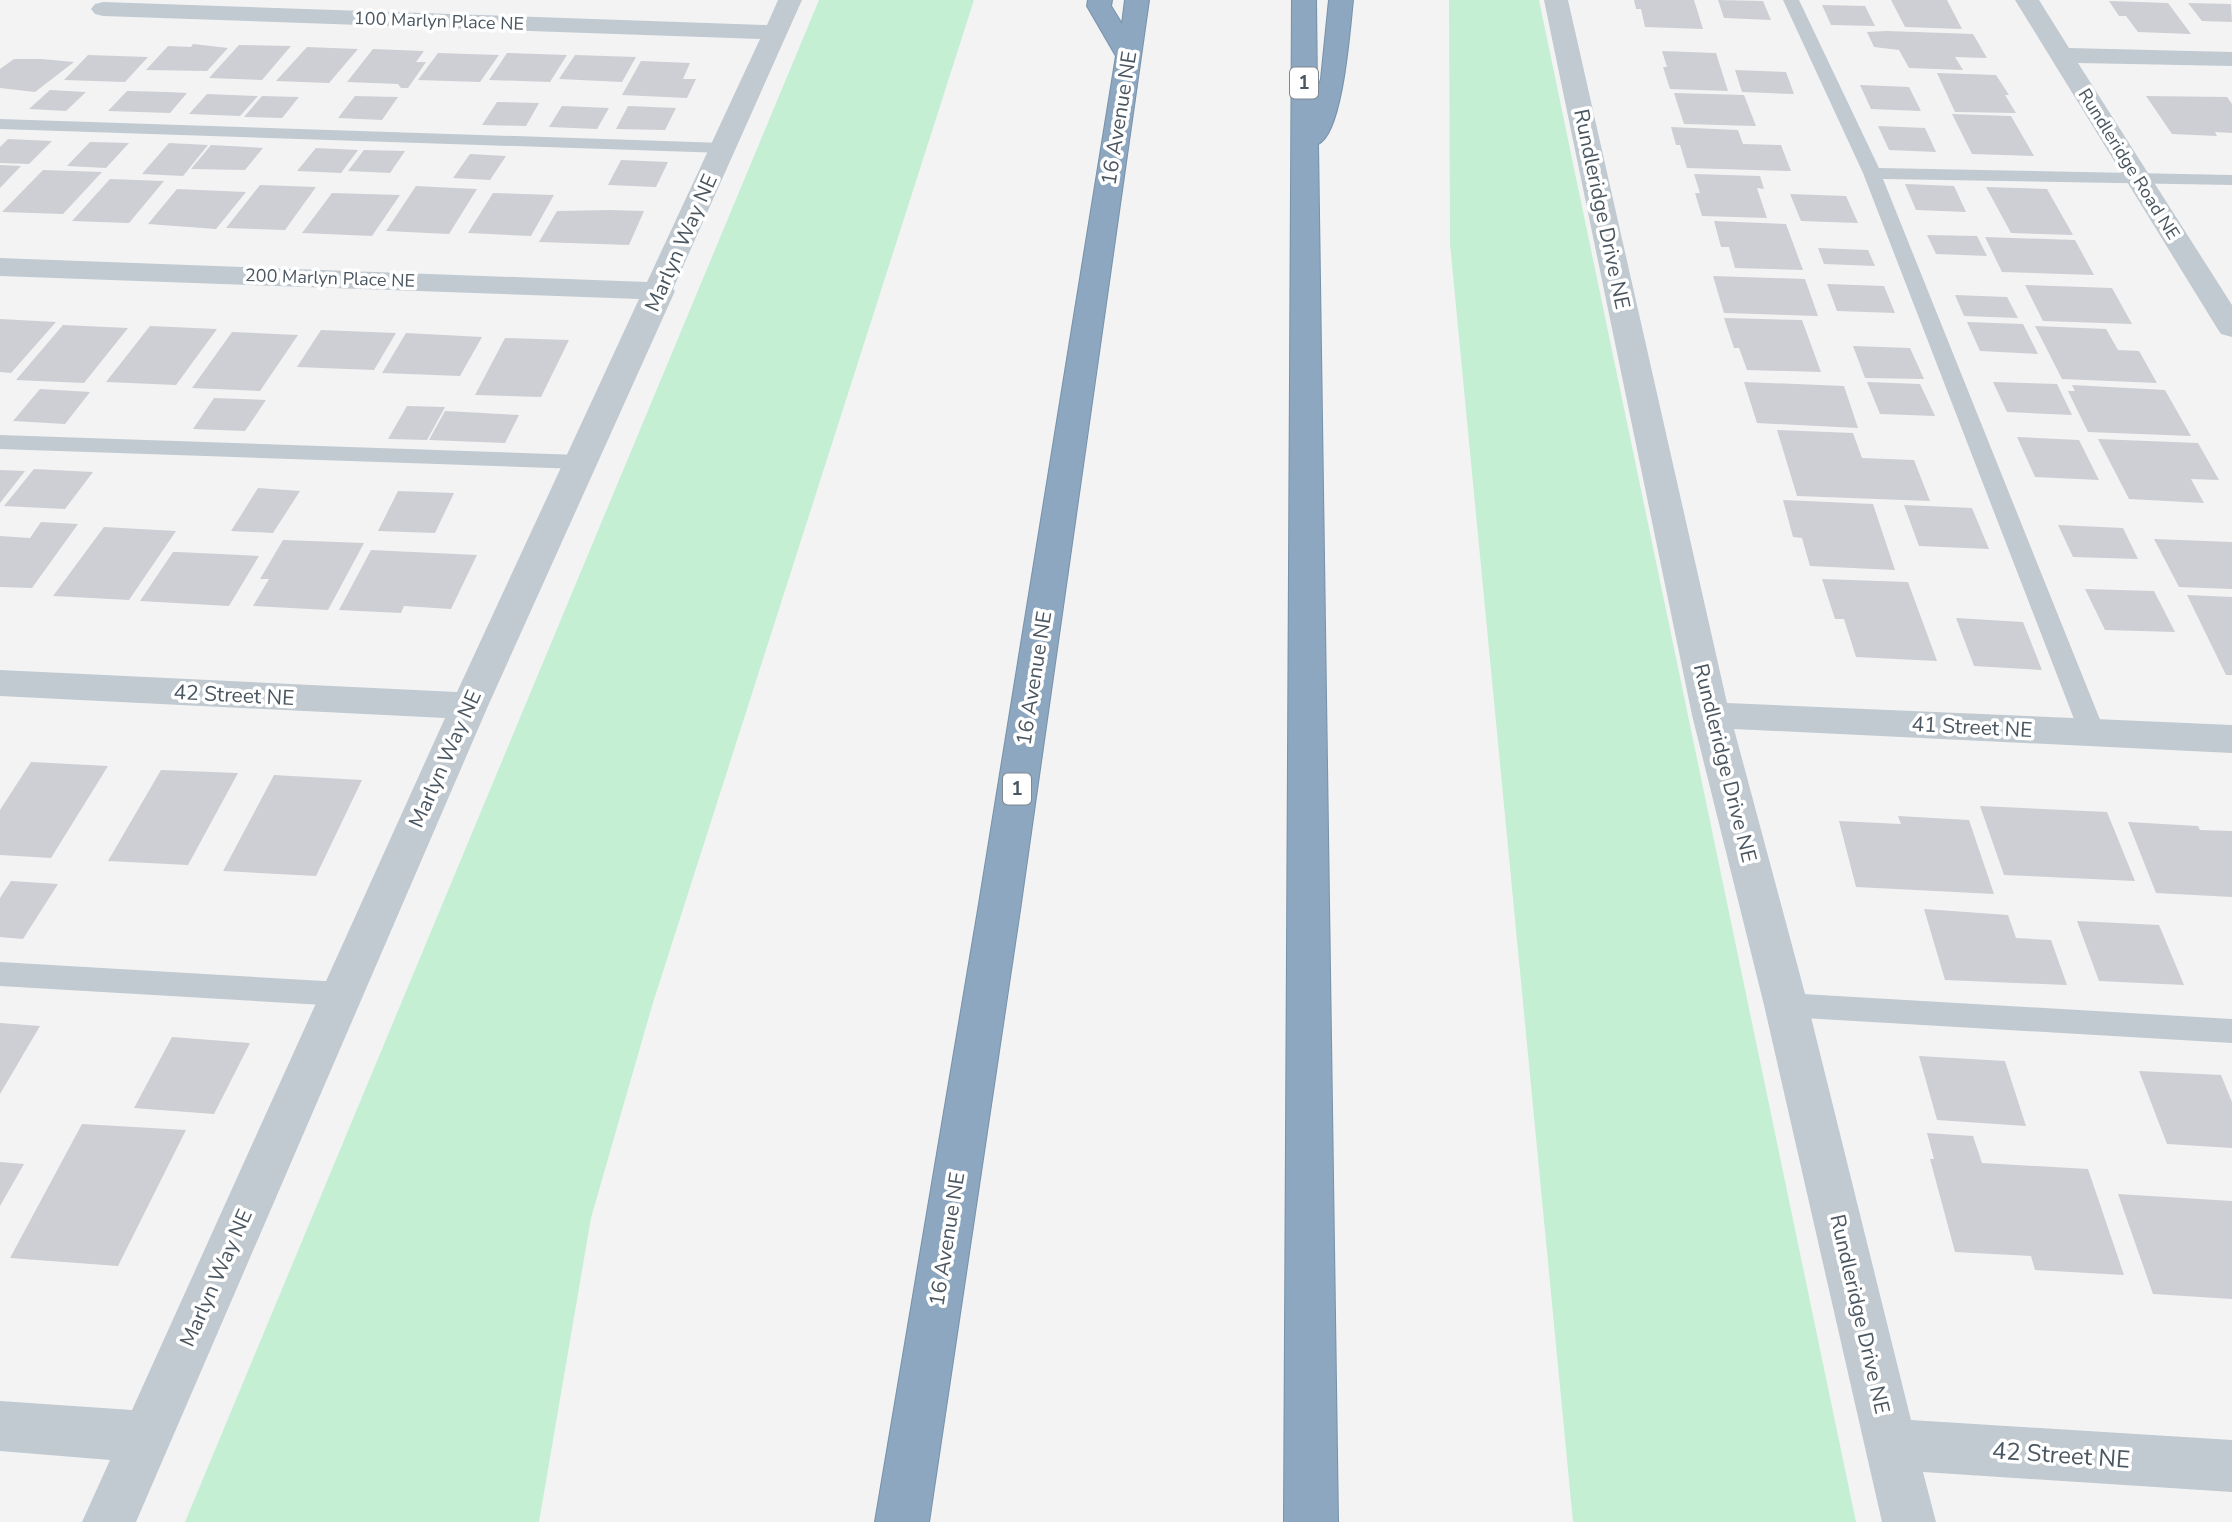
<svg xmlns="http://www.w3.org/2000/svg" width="2232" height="1522" font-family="'Nunito Sans',sans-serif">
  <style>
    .green { fill: #c4efd3 }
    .building { fill: #cdcfd4 }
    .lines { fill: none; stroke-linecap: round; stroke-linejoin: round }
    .motorway-casing { stroke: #7792ab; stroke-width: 2 }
    .service { fill: #c1cad1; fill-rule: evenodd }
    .minor { fill: #c1cad1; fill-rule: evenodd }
    .motorway { fill: #8ca7bf; fill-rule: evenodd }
    .labels { text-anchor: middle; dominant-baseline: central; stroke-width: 7; stroke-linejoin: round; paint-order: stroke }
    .far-street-label { font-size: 18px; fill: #4a5660; stroke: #fff }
    .shield { fill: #fff; stroke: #808990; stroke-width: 2 }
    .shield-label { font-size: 19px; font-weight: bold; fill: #4a5660 }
    .street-label { font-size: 21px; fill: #4a5660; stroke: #fff }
    .near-street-label { font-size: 24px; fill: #4a5660; stroke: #fff }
  </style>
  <rect width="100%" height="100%" fill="#f4f3f3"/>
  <g class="green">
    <path d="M819,0h155l-322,1006 -61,212 -52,304h-354z"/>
    <path d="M1449,0h90l317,1522h-283l-123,-1278z"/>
  </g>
  <g class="building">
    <path d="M1634,0h60l9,29 -58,-2 -4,-18h-5z"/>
    <path d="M1718,0l45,1 8,19 -47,-2z"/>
    <path d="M1891,0h56l15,29 -57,-2z"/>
    <path d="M2109,1l59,2 23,31 -53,-2 -12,-16h-7z"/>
    <path d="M2188,3l43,1 1,18 -30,-1z"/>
    <path d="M1822,5l43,1 10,20 -44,-1z"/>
    <path d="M1887,31l86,3 14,24 -32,-1 8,13 -54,-2 -10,-18 -25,-3 -7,-15z"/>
    <path d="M193,44l35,4 -21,23 -61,-1 22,-24 23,1z"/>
    <path d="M239,45l52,1 -29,34 -53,-2z"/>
    <path d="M307,47l51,2 -29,34 -53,-2z"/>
    <path d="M373,49l51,2 -8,11h10l-18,26h-7l-3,-4 -51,-2z"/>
    <path d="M1662,51l54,2 12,38 -58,-2 -7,-22h4z"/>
    <path d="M438,53l61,2 -19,27 -62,-2z"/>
    <path d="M507,53l60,2 -17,27 -61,-2z"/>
    <path d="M88,55l60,2 -23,25 -61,-2z"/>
    <path d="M575,55l61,2 -14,25 -63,-3z"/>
    <path d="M14,59h28l32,3 -39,30 -35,-4v-19z"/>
    <path d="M641,61l49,2 -7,16h13l-9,19 -65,-3z"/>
    <path d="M1735,70l51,2 8,22 -52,-2z"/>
    <path d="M1937,73l59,2 13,20h-4l11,18 -61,-1z"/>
    <path d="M1860,85l49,2 12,24 -50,-2z"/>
    <path d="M50,90l36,2 -20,19 -37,-2z"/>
    <path d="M127,91l41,1 19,1 -17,20 -62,-2z"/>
    <path d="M1674,93l70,2 12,31 -72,-2z"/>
    <path d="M207,94l51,2 -18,20 -51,-2z"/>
    <path d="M262,96l37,1 -17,21 -38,-1z"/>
    <path d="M355,96l43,1 -16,23 -44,-2z"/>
    <path d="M2146,96l81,1 5,7v29l-17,-1 2,4 -45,-2z"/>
    <path d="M497,102l42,1 -13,23 -44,-1z"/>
    <path d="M562,106l47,2 -12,21 -48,-2z"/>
    <path d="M628,106l48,2 -11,22 -49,-1z"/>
    <path d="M1952,114l59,2 23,40 -62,-2z"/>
    <path d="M1878,126l47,2 11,24 -47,-2z"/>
    <path d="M1671,127l67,3 5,14 38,1 10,26 -104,-3 -7,-23h-4z"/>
    <path d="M8,139l44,2 -23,23 -29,-1v-16z"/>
    <path d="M90,142l39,1 -23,25 -39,-2z"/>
    <path d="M169,143l39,2 -25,31 -41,-2z"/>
    <path d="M211,145l38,2 14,1 -18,22 -54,-1z"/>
    <path d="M316,148l42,2 -17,23 -44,-2z"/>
    <path d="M364,150l41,1 -15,22 -42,-2z"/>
    <path d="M470,154l36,2 -16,24 -37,-2z"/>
    <path d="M621,160l47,2 -12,25 -48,-2z"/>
    <path d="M0,165l21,1 -21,22z"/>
    <path d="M43,170l59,2 -39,42 -61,-2z"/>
    <path d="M1694,174l66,2 4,13 -7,-1 10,30 -65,-2 -7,-23h5z"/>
    <path d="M110,179l54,2 -35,42 -57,-2z"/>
    <path d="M1905,184l49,2 12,26 -50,-2z"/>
    <path d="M260,185l56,2 -31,43 -59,-2z"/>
    <path d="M416,186l19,1 42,2 -28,45 -63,-3z"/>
    <path d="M1986,187l61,2 26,46 -62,-2z"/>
    <path d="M177,189l69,3 -30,37 -68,-5z"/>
    <path d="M332,193l68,2 -28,41 -70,-3z"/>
    <path d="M493,193l61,2 -23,41 -63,-3z"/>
    <path d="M1790,194l56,2 12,27 -57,-2z"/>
    <path d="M609,210l35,1 -15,34 -90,-3 18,-31z"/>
    <path d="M1714,221l72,3 17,46 -68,-2 -6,-21h-8z"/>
    <path d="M1927,235l50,1 10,20 -51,-2z"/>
    <path d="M1985,237l90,3 19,35 -92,-3z"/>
    <path d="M1818,248l50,2 7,16 -51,-2z"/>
    <path d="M1713,276l92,3 13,37 -94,-3z"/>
    <path d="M1827,284l57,2 11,27 -58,-2z"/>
    <path d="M2025,285l87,3 20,36 -89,-3z"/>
    <path d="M1955,295l52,2 11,21 -54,-2z"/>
    <path d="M1724,318l78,2 19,52 -74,-2 -8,-22h-5z"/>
    <path d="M0,319l56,3 -45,51 -11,-1z"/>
    <path d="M1967,322l56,2 15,30 -58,-3z"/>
    <path d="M63,325l65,3 -44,55 -68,-3z"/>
    <path d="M150,326l67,3 -41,56 -70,-3z"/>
    <path d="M2035,326l71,3 12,21 21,1 18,32 -95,-4z"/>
    <path d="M321,330l75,3 -22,37 -77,-3z"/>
    <path d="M232,332l66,3 -38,56 -68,-3z"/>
    <path d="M406,333l76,4 -22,39 -78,-3z"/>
    <path d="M505,338l64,2 -28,57 -66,-2z"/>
    <path d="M1853,346l57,2 14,31 -59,-1z"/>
    <path d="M1744,382l100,4 14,42 -101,-5z"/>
    <path d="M1867,382l53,2 15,32 -55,-2z"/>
    <path d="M1993,382l64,2 15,31 -65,-3z"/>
    <path d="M2072,385l93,5 26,46 -103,-4 -20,-41h7z"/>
    <path d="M40,389l50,3 -25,32 -52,-3z"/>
    <path d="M214,398l52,2 -21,31 -52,-2z"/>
    <path d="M407,406l38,1 -18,33 -39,-1z"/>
    <path d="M445,411l74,4 -14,28 -76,-3z"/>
    <path d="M1777,430l76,3 9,25 52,2 16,41 -133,-5z"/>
    <path d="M2017,437l62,3 20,40 -64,-3z"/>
    <path d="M2098,439l100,4 21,37 -28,-1 13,24 -75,-4z"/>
    <path d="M34,469l59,3 -28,37 -61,-3z"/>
    <path d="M0,470l25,1 -25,32z"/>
    <path d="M258,488l42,3 -27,42 -42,-2z"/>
    <path d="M398,491l56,2 -19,40 -57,-2z"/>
    <path d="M1783,500l90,4 22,66 -85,-4 -8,-28 -9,-1z"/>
    <path d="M1904,505l68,3 17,41 -70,-3z"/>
    <path d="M41,522l37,2 -46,64 -32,-1v-51l30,2z"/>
    <path d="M2058,525l65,3 15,31 -65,-2z"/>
    <path d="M104,527l72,4 -47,69 -76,-4z"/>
    <path d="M2154,539l78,3v47l-53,-2z"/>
    <path d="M283,540l81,3 -36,67 -75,-4 16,-27h-9z"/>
    <path d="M371,550l106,5 -26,54 -47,-3 -3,7 -62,-3z"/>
    <path d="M173,552h5l81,4 -30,50 -89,-5z"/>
    <path d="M1822,579l86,3 29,79 -81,-4 -12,-38h-9z"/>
    <path d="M2085,589l69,2 21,41 -70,-2z"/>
    <path d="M2187,595l45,2v78h-6z"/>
    <path d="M1956,618l67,4 19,48 -68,-4z"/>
    <path d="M31,762l77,4 -57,92 -51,-3v-45z"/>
    <path d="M161,770l77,3 -50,92 -80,-4z"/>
    <path d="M274,775l88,5 -46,96 -93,-5z"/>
    <path d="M1980,806l127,6 28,69 -131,-6z"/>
    <path d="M1898,816l71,4 25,74 -138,-7 -17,-66 62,3z"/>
    <path d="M2128,822l70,4 2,4 32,1v66l-76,-4z"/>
    <path d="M11,881l47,3 -35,55 -23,-2v-39z"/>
    <path d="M1924,909l84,6 8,23 35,2 16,45 -122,-5z"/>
    <path d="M2077,921l82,4 25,60 -85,-4z"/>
    <path d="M0,1023l40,3 -40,68z"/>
    <path d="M172,1037l78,6 -36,71 -80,-6z"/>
    <path d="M1919,1056l86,5 21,65 -89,-6z"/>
    <path d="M2139,1071l82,4 11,27v46l-65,-4z"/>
    <path d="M82,1124l104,6 -68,136 -108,-8z"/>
    <path d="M1927,1133l46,3 9,27 106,6 36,106 -89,-5 -4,-14 -76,-4 -25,-93h4z"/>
    <path d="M0,1162l24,2 -24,42z"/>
    <path d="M2118,1194l114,7v98l-79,-5z"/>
  </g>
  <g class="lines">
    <g class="motorway-casing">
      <g id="motorway">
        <path d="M1088,0h24l-1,6 11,18 3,-24h24l-129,910 -91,612h-54l103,-612 138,-854 -29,-50z"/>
        <path d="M1292,0h24l1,90 4,-11 8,-79h24c-3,26 -10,134 -35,144l20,1378h-54z"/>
      </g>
    </g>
    <g class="service">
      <path d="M1783,0h16l80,168 353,7v10l-349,-6 222,553 -4,6 -9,3 -9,-3 -4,-6 -216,-559z"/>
      <path d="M0,119l724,24 9,5 -9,5 -724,-24z"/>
      <path d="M0,435l579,20 8,2 3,5 -3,5 -8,2 -579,-20z"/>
      <path d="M0,962l341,20 10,4 5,8 -5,8 -10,4 -341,-20z"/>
      <path d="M1786,993l446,26v24l-446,-26 -10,-4 -5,-8 5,-8z"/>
    </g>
    <g class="minor">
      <path d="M778,0h24l-129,289 2,2 -187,415 -352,816h-54l28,-62 -110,-9v-50l132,9 313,-692 -445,-22v-26l457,22 182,-393 -639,-23v-18l647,24 113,-243 -657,-23 -8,-2 -4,-5 4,-5 8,-2 664,23z"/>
      <path d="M1544,0h24l159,703 505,22v28l-498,-24 74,276 103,415 321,20v52l-309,-20 13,50h-54l-118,-517 -72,-290z"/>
      <path d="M2015,0h24l30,48 163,4v14l-154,-3 154,242v32l-11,-3 -4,-6z"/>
    </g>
    <use href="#motorway" class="motorway"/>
  </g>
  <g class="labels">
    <g class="far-street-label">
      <text transform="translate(439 21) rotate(2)">100 Marlyn Place NE</text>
      <text transform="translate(2129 164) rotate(58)">Rundleridge Road NE</text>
      <text transform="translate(330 278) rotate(2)">200 Marlyn Place NE</text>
    </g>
    <g class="shield">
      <rect x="1290" y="67.5" width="28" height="31" rx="5"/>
      <rect x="1003" y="773.5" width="28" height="31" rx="5"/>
    </g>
    <g class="shield-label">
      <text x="1304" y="83">1</text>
      <text x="1017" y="789">1</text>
    </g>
    <g class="street-label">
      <text transform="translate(1119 118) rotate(-81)">16 Avenue NE</text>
      <text transform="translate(1602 209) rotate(78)">Rundleridge Drive NE</text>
      <text transform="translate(681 243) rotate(-66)">Marlyn Way NE</text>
      <text transform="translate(1034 678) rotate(-81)">16 Avenue NE</text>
      <text transform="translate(234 695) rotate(3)">42 Street NE</text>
      <text transform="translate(1972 727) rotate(3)">41 Street NE</text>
      <text transform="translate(445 759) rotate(-66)">Marlyn Way NE</text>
      <text transform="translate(1725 763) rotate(76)">Rundleridge Drive NE</text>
      <text transform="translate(947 1239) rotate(-81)">16 Avenue NE</text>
      <text transform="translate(216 1278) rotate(-66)">Marlyn Way NE</text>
      <text transform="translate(1860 1314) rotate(77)">Rundleridge Drive NE</text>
    </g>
    <g class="near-street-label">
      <text transform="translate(2061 1455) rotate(4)">42 Street NE</text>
    </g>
  </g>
</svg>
